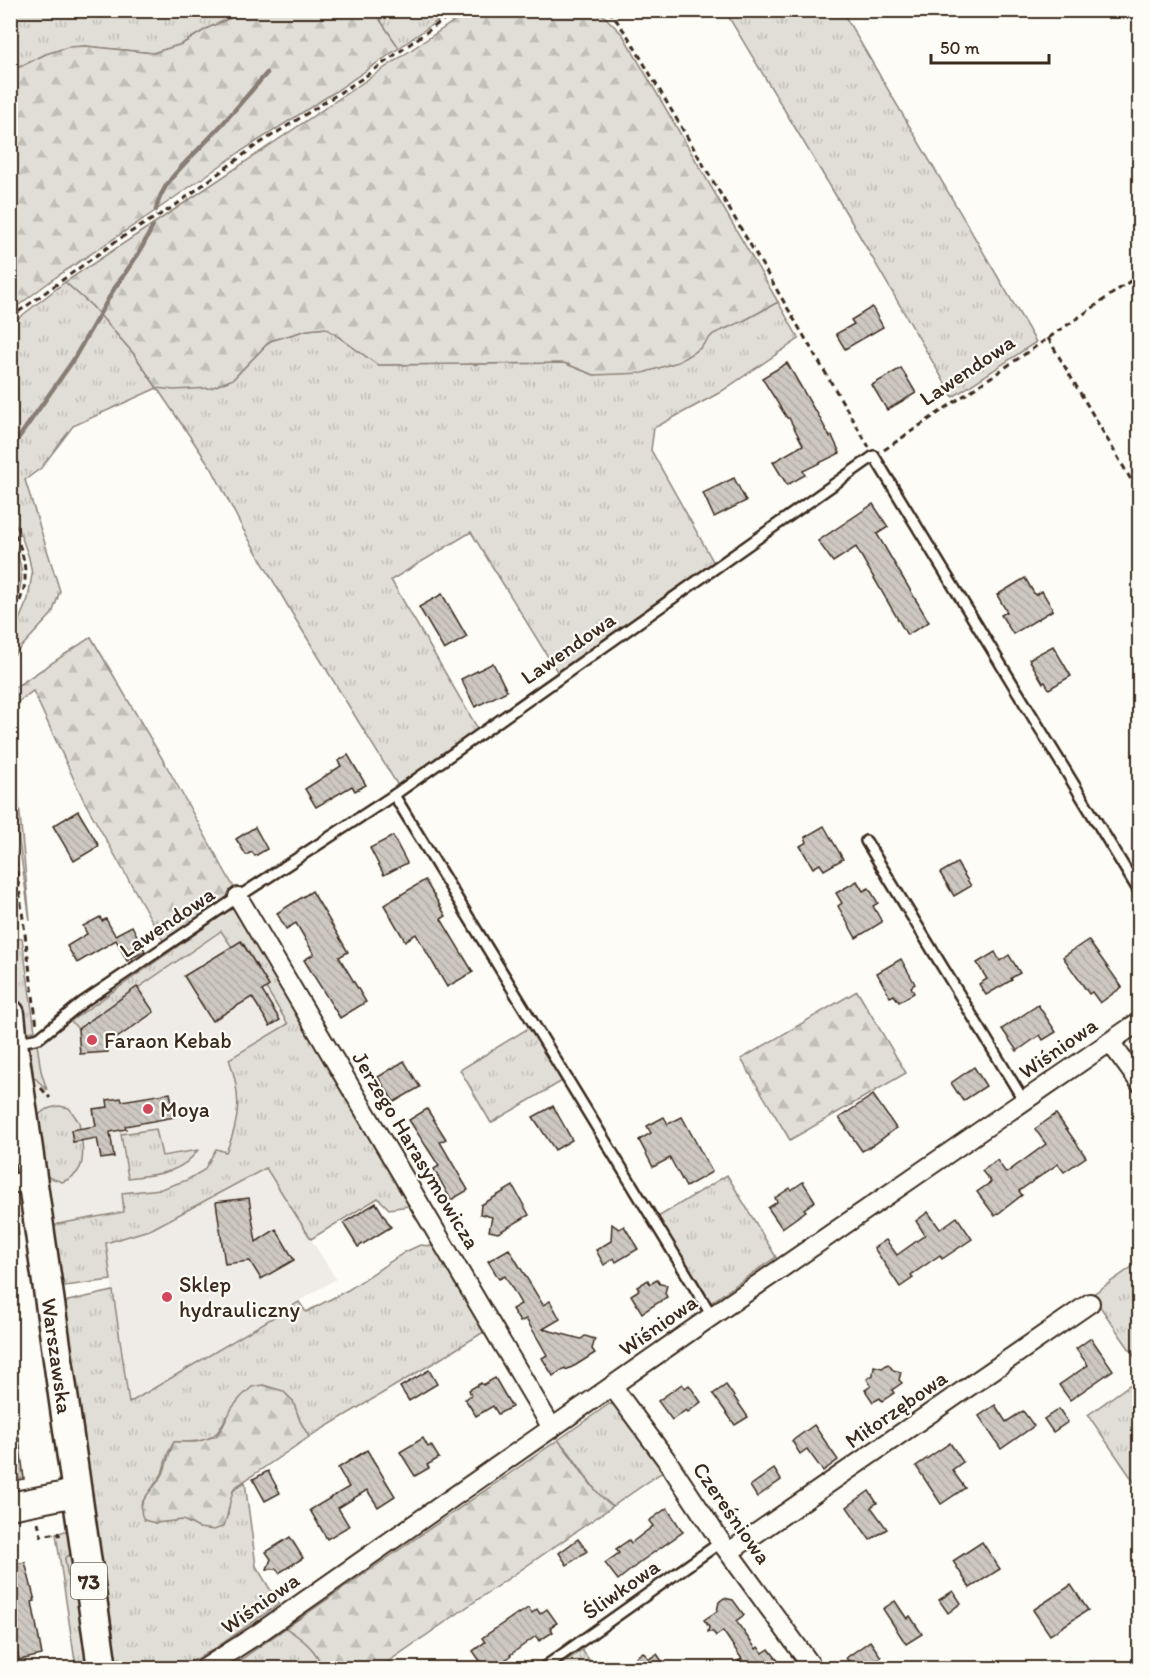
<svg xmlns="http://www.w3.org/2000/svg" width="1150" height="1679" font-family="Itim,sans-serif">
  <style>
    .built { fill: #efece7 }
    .grass { fill: url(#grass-tufts); stroke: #8e847a; stroke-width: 1.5 }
    .forest { fill: url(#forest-firs); stroke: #8e847a; stroke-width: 1.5 }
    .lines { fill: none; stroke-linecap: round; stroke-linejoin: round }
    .stream { stroke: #887d74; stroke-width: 4.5 }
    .building { fill: url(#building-back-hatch); stroke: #3b2a1e; stroke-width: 1.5 }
    .lane-casing { stroke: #3b2a1e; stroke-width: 14 }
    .street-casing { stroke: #3b2a1e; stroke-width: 22 }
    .secondary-casing { stroke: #3b2a1e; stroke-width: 30 }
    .primary-casing { stroke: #3b2a1e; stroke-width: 33 }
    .path { stroke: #3b2a1e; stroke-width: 3; stroke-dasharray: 6 4.5; stroke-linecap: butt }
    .lane { stroke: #fdfcf7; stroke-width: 9 }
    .street { stroke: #fdfcf7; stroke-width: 18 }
    .secondary { stroke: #fdfcf7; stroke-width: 26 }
    .primary { stroke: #fdfcf7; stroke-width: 28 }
    .poi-dot { fill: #d1495b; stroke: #fdfcf7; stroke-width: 2 }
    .labels { text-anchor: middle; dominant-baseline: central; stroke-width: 4.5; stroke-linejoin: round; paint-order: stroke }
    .shield { fill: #fdfcf7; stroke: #75695f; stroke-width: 1.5 }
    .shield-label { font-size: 21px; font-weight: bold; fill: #3b2a1e }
    .street-label { font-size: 22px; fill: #3b2a1e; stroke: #fdfcf7 }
    .poi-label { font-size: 22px; fill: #3b2a1e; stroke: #fdfcf7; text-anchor: start }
  </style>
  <defs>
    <pattern id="grass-tufts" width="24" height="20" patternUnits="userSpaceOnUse" patternTransform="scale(1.5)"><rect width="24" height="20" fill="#e1ded7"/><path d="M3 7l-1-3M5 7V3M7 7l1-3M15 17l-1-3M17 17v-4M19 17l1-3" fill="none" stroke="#c2bfb8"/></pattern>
    <pattern id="forest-firs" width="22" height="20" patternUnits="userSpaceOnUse" patternTransform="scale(1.5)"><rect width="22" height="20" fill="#e1ded7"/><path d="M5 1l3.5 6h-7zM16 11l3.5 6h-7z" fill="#c2bfb8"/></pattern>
    <pattern id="building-back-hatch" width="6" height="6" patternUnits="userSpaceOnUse" patternTransform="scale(1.5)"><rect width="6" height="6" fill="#cdc8c2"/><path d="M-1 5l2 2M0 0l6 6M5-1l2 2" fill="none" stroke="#b1aca6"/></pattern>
  </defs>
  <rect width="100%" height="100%" fill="#fdfcf7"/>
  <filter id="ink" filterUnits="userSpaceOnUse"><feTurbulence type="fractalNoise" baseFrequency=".0167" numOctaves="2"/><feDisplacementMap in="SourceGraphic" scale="12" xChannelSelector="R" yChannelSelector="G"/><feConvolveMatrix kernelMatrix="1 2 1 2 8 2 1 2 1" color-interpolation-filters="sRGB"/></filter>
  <g filter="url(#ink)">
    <g class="built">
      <path d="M234,907l122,194 -198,112 -111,23 -23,-186 13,-6z"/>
      <path d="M267,1168l69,111 -207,124 -23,-160 46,-14z"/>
    </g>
    <g class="grass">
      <path d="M10,11h236l-38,17 -26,16 -29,9 -68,-7 -39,8 -26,13 -9,-2z"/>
      <path d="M374,11h77l-52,37z"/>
      <path d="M725,11h117l194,331 -83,55 -102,-176z"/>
      <path d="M65,282l27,24 42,48 23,34 76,-9 37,-38 37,-11 19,-2 52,37 186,-2 30,12 105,-26 14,-15 32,-14 33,-18 21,37 -80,54 -65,35 -3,22 63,113 -156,110 -87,-141 -80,48 87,149 -80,57 -102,-166 -52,-89 -32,-62 -55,-81 -84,38 -32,42 -16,12 35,111 -8,23 -41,44v4v-23l17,-40 4,-25 -3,-16 -7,-20 -11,-22v-192z"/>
      <path d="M11,537c14,33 14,44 0,77z"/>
      <path d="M11,720l19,201 -19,-136z"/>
      <path d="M10,862l8,64 -6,3 -2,-11z"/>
      <path d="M234,907l67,102 -5,7 4,6h8l55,92 -3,9 49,83 -20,3 -11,-11 -67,41 -45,-71 -114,61 -46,14 5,37 -46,6 -7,-4 -5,-54 5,-4 66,-12 -2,-19 39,-4 26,-9 17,-10 12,-21 10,3c15,-33 15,-59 3,-93l59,-35 -22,-36 3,-2 -27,-45 -10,6 -11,-16 -143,98 -7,-8z"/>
      <path d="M22,938l13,93 -8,1 -5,-3 -2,-9c-2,-14 -13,-64 -9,-74 1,-5 7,-7 11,-8z"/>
      <path d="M532,1026l32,54 -73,43 -31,-53z"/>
      <path d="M37,1044l4,27 6,19 -14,-14 -3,-29z"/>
      <path d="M59,1106l10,2 10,14 1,7 -7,13 9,-1c2,20 1,34 -20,41l-17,-6 -11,-54c6,-11 13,-14 25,-16z"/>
      <path d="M156,1129l6,27 36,-6c-18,25 -42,24 -70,28l-7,-44z"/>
      <path d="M727,1175l49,82 -66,46 -52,-86z"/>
      <path d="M420,1245l11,1 11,6 45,78 -47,29 -131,78 -9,-16 -7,-20 -67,16c-10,27 -27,25 -52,25l-6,11 -6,21 -21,30 14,19 73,-8c1,-18 1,-24 17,-33l11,84 23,38 -65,45 -23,13 -15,6h-49l-7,-4 -7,-9 -52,-347 7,-7 45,-10 16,112 170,-101 7,10 42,-22 57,-38z"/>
      <path d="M1139,1262v101l-47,-68z"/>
      <path d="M1139,1378v111l-51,-74z"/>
      <path d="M609,1404l6,1 50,65 -52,36 -12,-8 -32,-46 -11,-12z"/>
      <path d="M71,1529l3,26 -9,3 5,33h11l11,77h-16l-20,-134z"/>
      <path d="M286,1628c15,10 32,22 36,40h-93z"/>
      <path d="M582,1650l13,18h-39z"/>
    </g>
    <g class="forest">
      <path d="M246,11h128l25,37 -66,45 -93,59 -95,66 -89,59 -45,34v-246l9,2 26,-13 22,-7 17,-1 68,7 29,-9 26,-16z"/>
      <path d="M599,11l24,24 155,267 -33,18 -32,14 -14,15 -21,13 -35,11 -49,2 -30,-12 -186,2 -52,-37 -19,2 -37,11 -37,38 -22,9 -37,2 -17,-2 -23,-34 -42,-48 -27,-24 97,-64 307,-207z"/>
      <path d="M91,637l75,128 71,128 -72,51 -82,-145 -50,-108 -22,16v-17z"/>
      <path d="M857,991l49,82 -116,67 -49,-81z"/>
      <path d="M10,1191l5,15 4,29h-8z"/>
      <path d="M263,1385l20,6 10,10 7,20 9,16 -75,51c-5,13 -5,25 -10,38l-10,4 -15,-2 -16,-8 -28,3 -11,-3c-11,-19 11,-30 19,-46 4,-10 6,-22 11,-32h22l20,-6 6,-8 10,-20 10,-12 10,-9z"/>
      <path d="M558,1440c19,21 32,51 55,66l-234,162h-57c-4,-18 -21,-30 -36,-40z"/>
      <path d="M69,1555h5l7,36h-11l-5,-33z"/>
    </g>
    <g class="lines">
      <g class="stream">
        <path d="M156,210c5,-30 39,-55 58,-77 18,-19 35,-40 53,-60"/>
        <path d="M10,450l62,-88 42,-73 25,-36 14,-27"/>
      </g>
    </g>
    <g class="building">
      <path d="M872,307l11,20 -38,22 -9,-15 18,-10 -3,-4z"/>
      <path d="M787,363l28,48h1l14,26 2,-1 8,17 -37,18 2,4 -18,10 -14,-23 30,-17 -14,-27h-2l-25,-40z"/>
      <path d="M901,368l15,25 -29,17 -15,-25z"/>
      <path d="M734,478l12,23 -32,16 -11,-24z"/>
      <path d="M873,504l15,23 -11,7 52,88 -22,13 -51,-88 -23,15 -15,-21z"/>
      <path d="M1025,578l10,17 7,-4 11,19 -40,24 -12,-19 6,-3 -10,-17z"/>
      <path d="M442,594l25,43 -23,13 -25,-43z"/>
      <path d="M1053,646l18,30 -22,13 -4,-7 -2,1 -14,-24z"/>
      <path d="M493,663l14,28 -32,16 -14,-28z"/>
      <path d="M348,755l18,30 -11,6 -3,-5 -36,21 -11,-18 36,-23 -3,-5z"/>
      <path d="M78,811l21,35 -25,15 -21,-35z"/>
      <path d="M824,826l19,33 -19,11 -4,-6 -7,4 -13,-22 7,-4 -2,-5z"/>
      <path d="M255,827l12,22 -12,7 -3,-4 -6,3 -10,-16z"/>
      <path d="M393,836l14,27 -23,12 -14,-27z"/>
      <path d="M957,863l14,23 -17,10 -14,-23z"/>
      <path d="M425,880l21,36 -5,3 32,53 -26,15 -31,-53 -11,7 -21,-36z"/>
      <path d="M857,881l6,10 6,-3 9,15 -5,3 9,16 -26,16 -18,-32 4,-3 -6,-10z"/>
      <path d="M312,891l36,61 -9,5 27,45 -26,16 -36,-58 10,-6 -18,-31 -10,6 -9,-16z"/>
      <path d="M100,917l2,4 4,-2 9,16 17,-9 13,25 -18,10 -11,-21 -39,23 -10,-17 20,-12 -4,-8z"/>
      <path d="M1088,940l34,47 -22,16 -8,-11 -3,2 -26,-37z"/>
      <path d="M241,941l28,45 -7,5 18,29 -10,6 -18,-29 -40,24 -28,-45z"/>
      <path d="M995,952l5,9 9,-6 11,18 -9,5 1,2 -26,15 -7,-11 8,-5 -10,-16z"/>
      <path d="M901,959l14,25 -4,3 3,6 -15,9 -5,-7 -4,2 -13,-24z"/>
      <path d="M137,987l17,25 -47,33 1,7 -28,2 -2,-25z"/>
      <path d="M1038,1005l18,27 -13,8 -3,-5 -23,16 -15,-22z"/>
      <path d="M404,1061l16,26 -26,15 -16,-25z"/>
      <path d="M974,1067l12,19 -23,15 -12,-18z"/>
      <path d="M170,1093l5,24 -50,9 1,3 -16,3 4,25 -13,2 -4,-21 -24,4 -2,-12 25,-4 -3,-17 15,-2 -1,-7 14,-2 1,3z"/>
      <path d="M873,1095l23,33 -21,16 -13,7 -23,-33z"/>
      <path d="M553,1106l19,34 -17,10 -22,-33z"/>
      <path d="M427,1109l19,30 -6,3 28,48 -17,10 -17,-31 5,-3 -30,-46z"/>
      <path d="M1056,1114l30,43 -22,15 -6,-8 -39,27 3,4 -27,21 -18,-24 14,-10 -9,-11 15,-11 9,13 40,-29 -11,-15z"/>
      <path d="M664,1117l4,7 14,-7 30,55 -26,15 -16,-29 -17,9 -14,-27 12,-7 -4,-7z"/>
      <path d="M803,1182l12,19 -11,8 2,2 -24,17 -14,-20 9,-6 -2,-4 15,-10 1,2z"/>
      <path d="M513,1186l16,29 -31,18 -9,-2 3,-14 -12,-3 1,-9z"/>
      <path d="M249,1198l7,44 20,-13 18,31 -33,19 -11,-18 -25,3 -9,-62z"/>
      <path d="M376,1203l15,24 -33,20 -15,-24z"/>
      <path d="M928,1212l12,17 17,-12 15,22 -30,20 -2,-4 -29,20 2,3 -13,9 -26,-39 12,-8 11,15 28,-20 -9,-14z"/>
      <path d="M612,1224l7,5 5,-3 14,23 -22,13 -2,-4 -10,7 -8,-15 15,-9z"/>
      <path d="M509,1249l34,56 7,-4 10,18 -17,10 38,10 4,-3 10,3 -3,10 3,4 -19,12 -10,5 -1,-2 -12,8 -11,-18 5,-3 -12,-21 -9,-15 -6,3 -8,-13 9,-5 -16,-28 -6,3 -11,-18z"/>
      <path d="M648,1280l2,4 7,-4 3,4 7,1 -2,8 2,4 -25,16 -11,-18 8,-5 -2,-3z"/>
      <path d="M1091,1338l22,32 -43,30 -11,-15 29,-20 -12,-16z"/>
      <path d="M888,1364l5,6 8,2 -2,8 3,3 -10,7 2,3 -12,8 -2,-3 -7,4 -8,-12 6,-4 -4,-7 6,-4 1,-9 8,2z"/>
      <path d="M429,1370l8,14 -28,17 -9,-14z"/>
      <path d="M495,1378l17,29 -14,7 -5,-8 -17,10 -11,-17 6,-4 -2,-5 12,-7 2,2z"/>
      <path d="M682,1384l3,4 4,-3 12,17 -13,10 -2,-2 -14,10 -14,-19z"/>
      <path d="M726,1385l22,32 -13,8 -22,-31z"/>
      <path d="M995,1405l11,17 17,-11 11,15 -33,23 -22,-33z"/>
      <path d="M1059,1409l9,13 -15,10 -9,-13z"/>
      <path d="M814,1425l24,35 -15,11 -16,-22 -7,5 -8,-13z"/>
      <path d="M19,1438l5,41 -14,2v-42z"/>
      <path d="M423,1438l5,9 3,-2 8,13 -12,7 2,3 -14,8 -15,-24z"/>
      <path d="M950,1443l13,19 -11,8 13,18 -24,16 -25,-38z"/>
      <path d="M367,1450l28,46 -17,11 -11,-17 -29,18 11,18 -22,13 -17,-29 39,-23 -11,-19z"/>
      <path d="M774,1469l7,11 -24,17 -7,-11z"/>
      <path d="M268,1471l12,22 -15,8 -12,-22z"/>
      <path d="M869,1491l8,12 -6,4 16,22 -17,11 -23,-33z"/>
      <path d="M667,1508l16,24 -40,28 -25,20 -13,-17 14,-10 -3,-4 13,-9 2,3 22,-17 -4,-5z"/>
      <path d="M290,1537l13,21 -24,15 -2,-4h-10l4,-10 -5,-7z"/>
      <path d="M578,1539l9,12 -20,14 -8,-12z"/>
      <path d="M982,1542l18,27 -30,19 -17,-27z"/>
      <path d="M25,1562l10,39 -3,1 10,53 -23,5 -9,-44v-51z"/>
      <path d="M1071,1585l17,25 -38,25 -17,-25z"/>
      <path d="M953,1591l8,12 -13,10 -9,-13z"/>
      <path d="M724,1598l9,2 11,15 -8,6 20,28 2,-2 5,6 6,-4 10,13 -10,6h-26l-5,-7 4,-2 -19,-28 -7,5 -3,-4h-5l1,-5 -5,-7 13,-9 2,-9z"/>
      <path d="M895,1601l12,18 3,-3 12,18 -16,10 -23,-35z"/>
      <path d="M528,1608l4,5 5,-4 3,5 7,-5 10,14 -7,4 3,5 -14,9 -3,-5 -26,19 1,1 -12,8 3,4h-17l-12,-17 12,-9 -3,-4 36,-25 1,1z"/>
      <path d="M870,1641l11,16 -17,11h-11l-7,-10z"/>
      <path d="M643,1652l6,7 8,-5 10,14h-36l3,-6 -2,-2z"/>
    </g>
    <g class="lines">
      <g class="lane-casing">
        <g id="lane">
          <path d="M394,795l318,521"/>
          <path d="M866,841l158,260"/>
          <path d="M15,1043l24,-5 44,-36 155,-105 156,-102 480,-339 266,437"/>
          <path d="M543,1668l178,-126"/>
        </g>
      </g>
      <g class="street-casing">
        <g id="street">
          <path d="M238,897l314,531"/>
          <path d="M1110,1042l30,41"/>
          <path d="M10,1183h23"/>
          <path d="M612,1386l56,76 53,80 92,126"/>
          <path d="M729,1552l361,-249"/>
          <path d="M205,1668l51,-33 456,-319 428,-295"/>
        </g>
      </g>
      <g class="secondary-casing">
        <path id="secondary" d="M10,1506l66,-13"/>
      </g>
      <g class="primary-casing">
        <path id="primary" d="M10,1014l3,30 89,624"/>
      </g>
      <g class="path">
        <path d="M609,10l20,28 240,409"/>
        <path d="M10,318l109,-79 54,-32 81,-60 109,-69 94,-68"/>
        <path d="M1048,338l92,157"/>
        <path d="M884,450l204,-139 52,-37"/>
        <path d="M10,525c11,19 18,42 14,63 -3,12 -9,24 -14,36"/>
        <path d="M10,819l27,207"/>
        <path d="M41,1088l9,10"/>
        <path d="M38,1522l3,14 17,-3 2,3"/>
      </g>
      <use href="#lane" class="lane"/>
      <use href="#street" class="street"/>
      <use href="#secondary" class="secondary"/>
      <use href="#primary" class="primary"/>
    </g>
  </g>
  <g class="poi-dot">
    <circle cx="92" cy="1040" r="6"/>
    <circle cx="148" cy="1109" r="6"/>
    <circle cx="167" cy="1297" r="6"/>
  </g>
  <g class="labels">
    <rect class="shield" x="71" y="1563" width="36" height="36" rx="4.5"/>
    <g class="shield-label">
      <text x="89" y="1581">73</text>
    </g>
    <g class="street-label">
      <text transform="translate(967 370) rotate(-34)">Lawendowa</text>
      <text transform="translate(568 648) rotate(-35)">Lawendowa</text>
      <text transform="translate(167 922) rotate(-34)">Lawendowa</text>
      <text transform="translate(1058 1048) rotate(-35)">Wiśniowa</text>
      <text transform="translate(416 1150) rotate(59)">Jerzego Harasymowicza</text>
      <text transform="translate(658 1325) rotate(-35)">Wiśniowa</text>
      <text transform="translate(57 1356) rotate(82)">Warszawska</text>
      <text transform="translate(896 1409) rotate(-35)">Miłorzębowa</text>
      <text transform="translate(732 1513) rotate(55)">Czereśniowa</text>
      <text transform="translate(621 1589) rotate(-35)">Śliwkowa</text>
      <text transform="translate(260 1603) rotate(-35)">Wiśniowa</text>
    </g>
    <g class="poi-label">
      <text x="104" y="1040">Faraon Kebab</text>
      <text x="160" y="1109">Moya</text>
      <text x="179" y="1284">Sklep<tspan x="179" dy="25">hydrauliczny</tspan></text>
    </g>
  </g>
  <rect width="1150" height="1679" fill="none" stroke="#fdfcf7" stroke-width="36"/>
  <rect x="18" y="18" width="1114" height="1643" fill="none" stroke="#3b2a1e" stroke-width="2" filter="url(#ink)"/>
  <path d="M931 54v9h118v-9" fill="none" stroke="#3b2a1e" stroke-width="3"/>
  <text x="940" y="54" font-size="18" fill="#3b2a1e" stroke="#fdfcf7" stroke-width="4.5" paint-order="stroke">50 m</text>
</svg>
